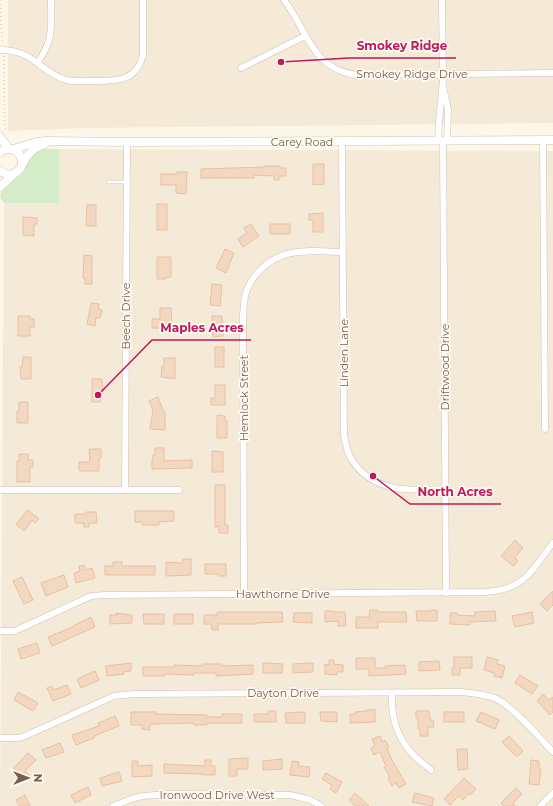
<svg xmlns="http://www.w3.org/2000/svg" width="553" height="806" font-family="Montserrat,sans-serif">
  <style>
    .residential { fill: #f5ead8 }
    .green { fill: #d4ecc7 }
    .building { fill: #f3d8c1; stroke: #e7c0a1 }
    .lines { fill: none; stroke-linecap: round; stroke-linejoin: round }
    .service-casing { stroke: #d1c0af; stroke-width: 4 }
    .minor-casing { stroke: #d1c0af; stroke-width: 7 }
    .tertiary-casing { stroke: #d1c0af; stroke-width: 9 }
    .path { stroke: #d9bca3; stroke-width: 1; stroke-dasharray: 1 3; stroke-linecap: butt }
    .service { stroke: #fff; stroke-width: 3 }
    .minor { stroke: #fff; stroke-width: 6 }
    .tertiary { stroke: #fff; stroke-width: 8 }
    .labels { text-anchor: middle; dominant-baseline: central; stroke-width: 3.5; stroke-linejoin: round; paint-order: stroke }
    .street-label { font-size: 11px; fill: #7a5f4c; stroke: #fffbf2 }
    .leader { fill: none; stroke: #c2185b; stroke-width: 1.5 }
    .callout-dot { fill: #c2185b; stroke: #fffbf2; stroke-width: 1.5 }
    .callout-label { font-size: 12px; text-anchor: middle; font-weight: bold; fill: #c2185b; stroke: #fffbf2; stroke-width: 3.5; stroke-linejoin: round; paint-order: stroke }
  </style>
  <rect width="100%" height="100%" fill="#fdf7ea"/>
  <g class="residential">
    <path d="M8,0h545v123l-466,5 -79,3z"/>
    <path d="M59,149l494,2v655h-553l4,-603h55z"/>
  </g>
  <path class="green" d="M42,149h17v54h-55l-4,-5 2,-9 20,-16 6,-13 6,-6z"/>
  <g class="building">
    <path d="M313,164h11v20l-11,1z"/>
    <path d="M264,166h16v2h6v8h-7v4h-5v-4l-20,-1v3h-53v-9l63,-2z"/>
    <path d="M177,172h10l-1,22 -10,-1v-8h-15v-11h16z"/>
    <rect x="157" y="204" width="10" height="26"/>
    <path d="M87,205h9v21h-10z"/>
    <path d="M323,213v19h-10v-12h-4v-6z"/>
    <path d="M23,217l14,1v6h-3v12l-11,-1z"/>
    <path d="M251,224l8,12 -16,11 -5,-8 9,-6 -3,-5z"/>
    <rect x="270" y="224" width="20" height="10"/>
    <path d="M225,249l9,4 -8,20 -10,-5z"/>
    <path d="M84,255l8,1v28h-7v-6h-2z"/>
    <path d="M157,257h14v20h-5v2h-9z"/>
    <path d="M212,284l10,1 -2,21 -10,-1z"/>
    <path d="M91,303l8,1 -1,5 4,1 -2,8h-4l-1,8 -8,-2z"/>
    <path d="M160,308h11l1,20h-20v-9h8z"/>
    <path d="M18,316h12v3h4v8h-4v9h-12z"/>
    <path d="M212,316h10l1,20 -10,1z"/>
    <rect x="215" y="347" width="9" height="20"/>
    <path d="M23,357h8v22h-10l-1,-12h2z"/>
    <path d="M164,358h11v21l-14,-2 1,-11h2z"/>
    <path d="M92,379h10l1,13h-2l-1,10h-8z"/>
    <path d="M215,385h10v20h-14v-7h4z"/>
    <path d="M158,397l5,13 2,2v18l-15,-1 3,-19 -4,-9z"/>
    <path d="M19,402h9v21h-11v-12h2z"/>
    <path d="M217,415l8,1v5h2v17h-10z"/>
    <path d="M155,448h9v13l28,-1v8l-40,1v-9h1v-5h2z"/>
    <path d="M89,449h12v9h-2v13h-19l-1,-1v-8h11z"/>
    <path d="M212,451l11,1v20h-11z"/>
    <path d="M19,454h9v6h5v7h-3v15h-13v-21h2z"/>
    <path d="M215,485h10v40h3v8h-9v-7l-4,1z"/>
    <path d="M28,510l11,9 -4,4 -3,-3 -8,11 -8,-7z"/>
    <path d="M135,511h39v10l-15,1v3h-17v-3h-7z"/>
    <path d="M86,512h10l1,11h-8v4h-5v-4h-9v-9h11z"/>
    <path d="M515,540l8,8 -8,9 3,4 -5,5 -12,-10z"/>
    <path d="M183,559h8v16l-25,1v-14l17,1z"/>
    <path d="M113,562h9v4h33v9h-50v-9h8z"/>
    <path d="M205,564h21v12h-8v-2h-13z"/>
    <path d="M84,565l2,5 6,-2 3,10 -19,5 -2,-10 6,-2 -1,-5z"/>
    <path d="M64,575l4,12 -22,9 -5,-13z"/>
    <path d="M22,577l11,23 -9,4 -11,-23z"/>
    <path d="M553,591v14l-6,6 -7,-7z"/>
    <path d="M370,610h8v2h28l1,10h-29v6h-22v-11h13z"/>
    <path d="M431,610h6v11h-20l-1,-10h15z"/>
    <path d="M325,611h8v1h12l1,14h-8v-5l-13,1z"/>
    <path d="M495,611l1,10 -26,1v3l-20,-1v-11h7v2l18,1v-4z"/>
    <path d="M217,612h65l1,10 -26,1v1h-39v6h-6l-1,-6h-7v-9h13z"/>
    <path d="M532,612l2,11 -19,4 -3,-11z"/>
    <path d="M116,613l16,2v8l-22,1v-9h7z"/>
    <path d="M294,613h18v10l-19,-1z"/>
    <path d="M143,614h21v10h-20z"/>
    <rect x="174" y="614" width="19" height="10"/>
    <path d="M91,617l4,10 -43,19 -4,-9 25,-10v-1z"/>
    <path d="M37,643l3,10 -19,6 -3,-10z"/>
    <path d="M454,657h18v11h-12v7h-8v-7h2z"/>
    <path d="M487,657l11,3 -1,4 8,2 -3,12 -8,-2v-3l-10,-3z"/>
    <path d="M356,658h19v10h10v-2l20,-1 1,9 -37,2v-7h-13z"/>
    <path d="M329,660h5v4l9,1v7h-6v3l-12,-1v-10l4,1z"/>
    <path d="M439,661l1,9 -21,1v-9z"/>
    <path d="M131,663v8l-8,1 1,2 -17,2 -1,-10z"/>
    <path d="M263,663l20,1 -1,9h-19z"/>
    <path d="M313,663v9l-20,1v-9z"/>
    <path d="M202,664h20v2l31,-1v9l-37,2v-3h-22v2l-30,-1 1,2h-22v-9h31v-2l28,1z"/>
    <path d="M95,671l4,9 -18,8 -4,-9z"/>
    <path d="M520,675l18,11 -6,8 -17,-11z"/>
    <path d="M67,685l4,9 -18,7 -6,-13 5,-2 1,4z"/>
    <path d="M18,692l20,11 -5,8 -19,-11z"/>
    <path d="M543,694l6,6 4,-3v15l-3,3 -13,-14z"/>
    <path d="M375,709v13l-25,1v-9h5v-2l12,-1v-1z"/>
    <path d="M268,711h8v11h-22v-8h14z"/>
    <path d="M416,711h13l1,9h3l1,7h-6v9h-8v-7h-2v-11h-2z"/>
    <path d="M131,712h25v2l51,1v2h15v-3h20v9h-35v2h-13v-2l-39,1 -5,1v5l-8,-1v-4h-11z"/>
    <path d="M305,712v11h-19l-1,-10z"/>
    <path d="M320,712h17v10l-16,-1z"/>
    <rect x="444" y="712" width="20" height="10"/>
    <path d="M481,712l18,8 -4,9 -19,-8z"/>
    <path d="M115,716l4,10 -25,10v2l-18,7 -4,-10 27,-9 -1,-3z"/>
    <path d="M380,736l2,6 3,-2 4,8 -2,1 6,13 13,22 -7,4 -3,-5 -4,3 -4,-8 2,-1 -6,-10 2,-1 -6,-14 -6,3 -3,-7 4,-2 -3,-7z"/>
    <path d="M509,736l14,15 -6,6 -15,-15z"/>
    <path d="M60,743l4,9 -18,6 -4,-8z"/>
    <path d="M457,749h10l1,20 -10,1z"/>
    <path d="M28,753l8,7 -11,11 5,5 -5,6 -13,-12z"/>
    <path d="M248,758v11h-11v7h-8v-17z"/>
    <path d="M282,759v10l-19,1v-9z"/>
    <path d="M205,760h6v6h4v9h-13v-1l-38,-1v-9l41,2z"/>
    <path d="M531,760l8,1v8h2l-2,16 -10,-1z"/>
    <path d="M132,761h6v5l14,-1v11l-20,1z"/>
    <path d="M292,761l7,1 -1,4 12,1 -1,10 -19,-2z"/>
    <path d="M119,772l3,9 -20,5 -2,-8z"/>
    <path d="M326,773l16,9 -6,11 -6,-4 2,-4 -10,-6z"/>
    <path d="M464,778l12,11 -6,6 -1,-2 -6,7 -4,-4 -9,9 -6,-6z"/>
    <path d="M88,787l3,8 -16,8 -4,-8z"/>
    <path d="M516,788l6,6 -9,9 2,3h-11l-3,-3z"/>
    <path d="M355,793l14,13h-14l-6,-6z"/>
    <path d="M415,793l19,5 -2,8 -20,-4z"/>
    <path d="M25,795l5,11h-11l-3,-6z"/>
  </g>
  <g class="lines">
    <g class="service-casing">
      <path id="service" d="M108,182h19"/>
    </g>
    <g class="minor-casing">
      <g id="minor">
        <path d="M284,0c24,31 27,69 73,75l196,-2"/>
        <path d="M0,50c34,0 39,21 66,30 9,2 19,1 28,1 23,0 42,1 49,-26v-55"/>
        <path d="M38,62c16,-23 13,-35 13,-62"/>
        <path d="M241,68l64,-32"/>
        <path d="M443,87l5,23 -1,31"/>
        <path d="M543,140l2,289"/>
        <path d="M438,141l1,-19 4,-42 -1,-80"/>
        <path d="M443,141l3,452"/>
        <path d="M342,142l2,294c2,8 3,17 8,24 21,33 59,31 93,29"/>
        <path d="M0,490h179"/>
        <path d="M125,490l2,-348"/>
        <path d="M244,594l-1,-279c1,-7 1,-13 2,-19 5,-20 23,-37 42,-42 18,-5 38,-2 56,-2"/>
        <path d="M0,631h14l5,-2 72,-33 14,-1 380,-3c8,-1 17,-1 25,-5 20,-8 30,-28 43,-44"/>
        <path d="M392,693c-1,21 4,42 18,58 5,7 14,13 21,19"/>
        <path d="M0,738h19l6,-2 89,-40 20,-2 327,-2c12,1 24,2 36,7 16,8 43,39 56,53"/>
        <path d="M113,806l21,-8 9,-2 26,-2 121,1 21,5 10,6"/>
        <path d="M540,806l13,-13"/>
      </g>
    </g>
    <g class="tertiary-casing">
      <g id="tertiary">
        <path d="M0,137l9,12"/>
        <path d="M13,149l24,-7 9,-1 81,1 426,-2"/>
        <path d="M0,152c17,-12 31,13 15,21 -6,3 -10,1 -15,-2"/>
        <path d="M22,165c6,-12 11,-17 23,-21"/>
        <path d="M0,187l14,-13"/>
      </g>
    </g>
    <g class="path">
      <path d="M0,0l1,28 2,15"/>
      <path d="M4,56l1,75"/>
    </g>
    <use href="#service" class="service"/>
    <use href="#minor" class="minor"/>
    <use href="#tertiary" class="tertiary"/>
  </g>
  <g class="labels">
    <g class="street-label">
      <text x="412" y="74">Smokey Ridge Drive</text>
      <text x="302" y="142">Carey Road</text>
      <text transform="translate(126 316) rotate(-90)">Beech Drive</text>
      <text transform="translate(344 353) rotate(-90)">Linden Lane</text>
      <text transform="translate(445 367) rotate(-90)">Driftwood Drive</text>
      <text transform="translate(244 398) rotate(-90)">Hemlock Street</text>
      <text x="283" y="594">Hawthorne Drive</text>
      <text x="283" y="693">Dayton Drive</text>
      <text x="217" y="795">Ironwood Drive West</text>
    </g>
  </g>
  <path class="leader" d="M281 62L349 58H456M98 395L152 340H251M373 476L410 504H501"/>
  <g class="callout-dot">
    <circle cx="281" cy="62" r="4"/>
    <circle cx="98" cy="395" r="4"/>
    <circle cx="373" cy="476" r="4"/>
  </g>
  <g class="callout-label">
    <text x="402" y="50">Smokey Ridge</text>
    <text x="202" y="332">Maples Acres</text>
    <text x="455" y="496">North Acres</text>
  </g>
  <g transform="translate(28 778) rotate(90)" stroke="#fffbf2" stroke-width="3" paint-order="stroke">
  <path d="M0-3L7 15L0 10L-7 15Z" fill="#7a5f4c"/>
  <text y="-6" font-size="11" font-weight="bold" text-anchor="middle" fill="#7a5f4c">N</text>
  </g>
</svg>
